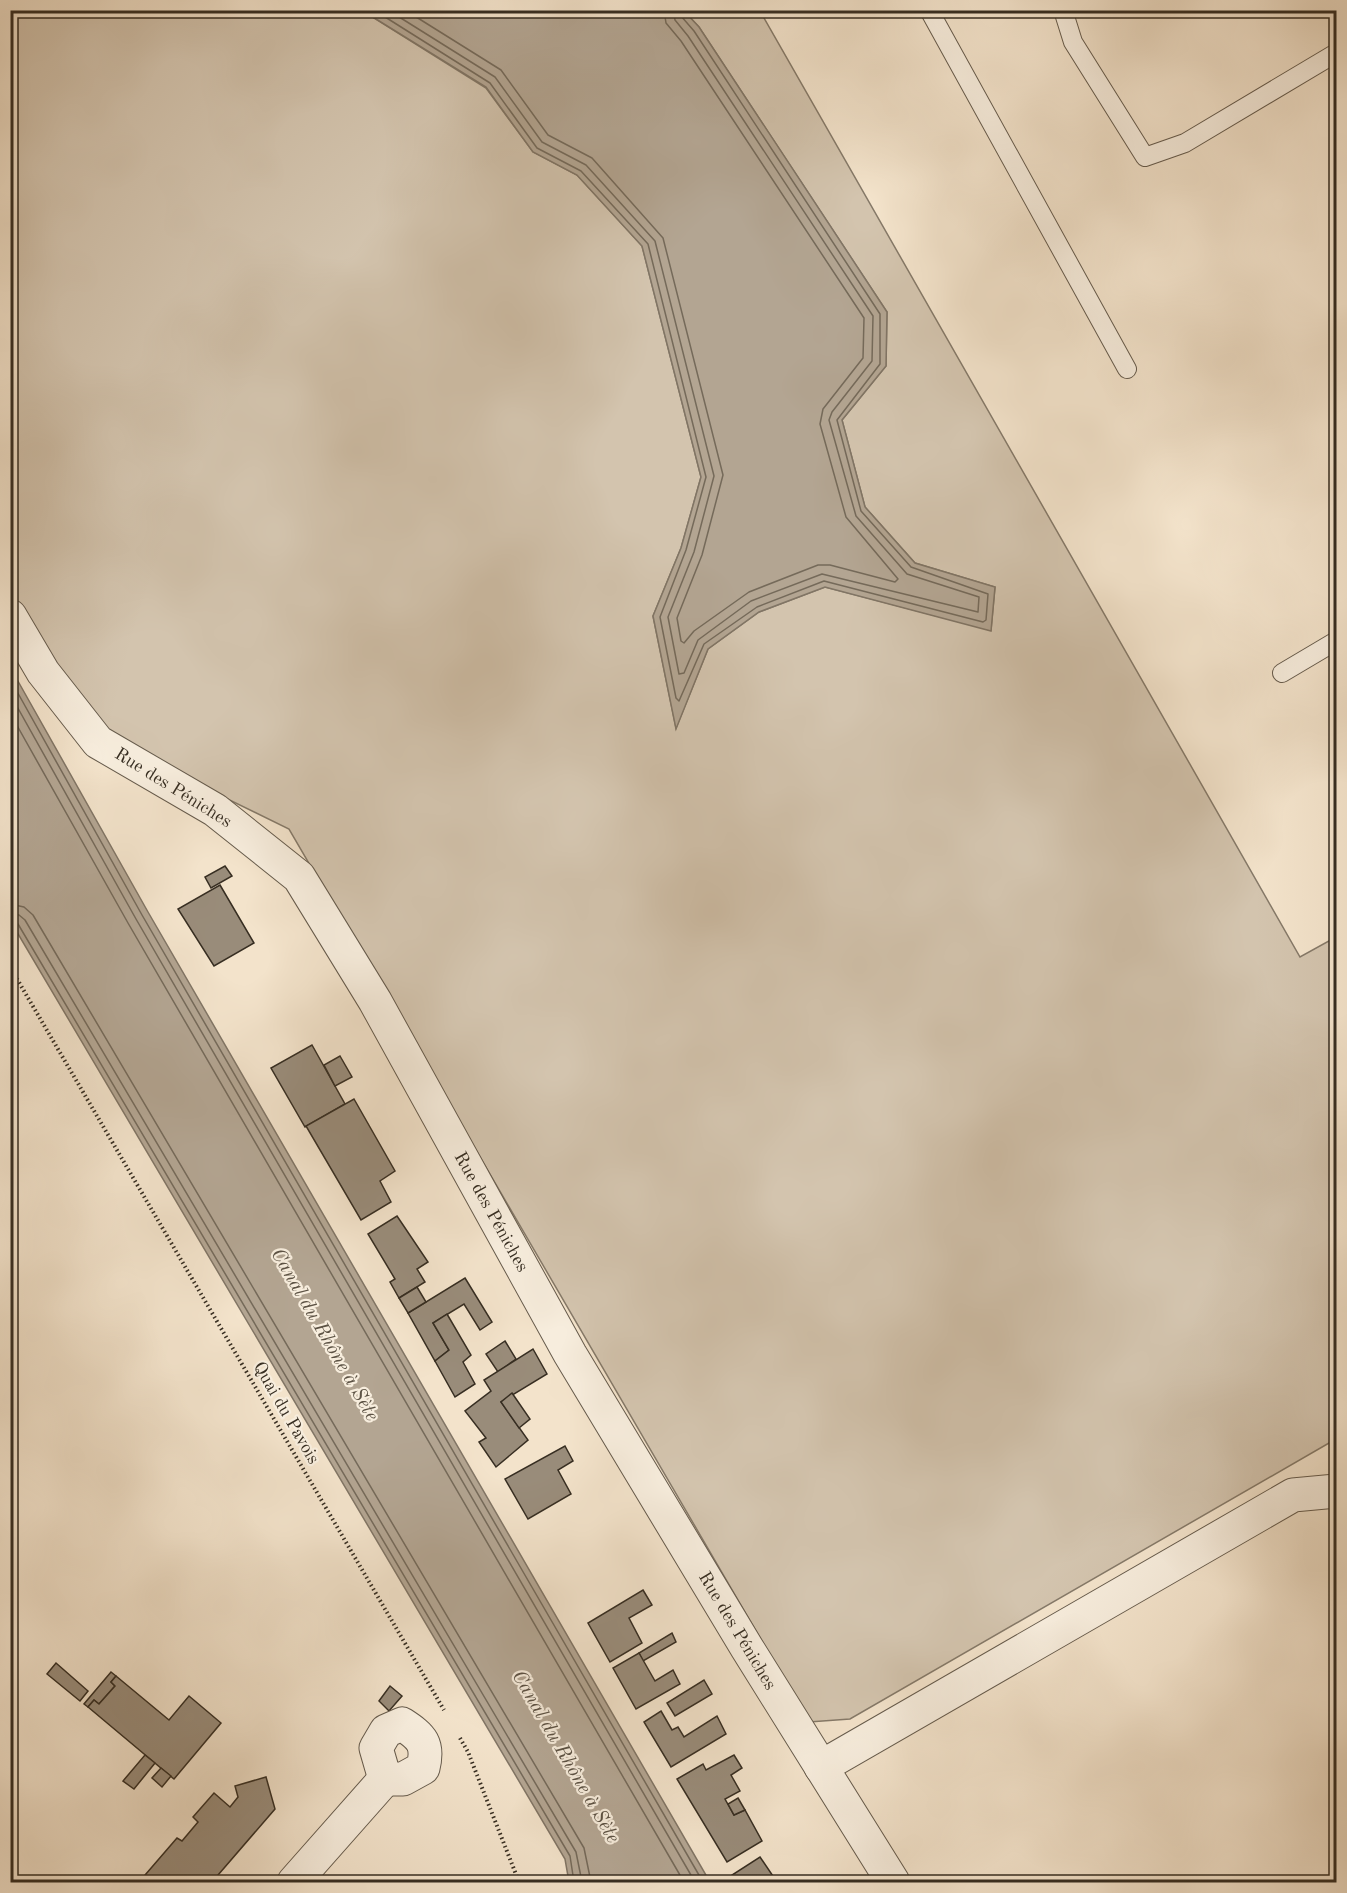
<svg xmlns="http://www.w3.org/2000/svg" width="1347" height="1893" font-family="'Old Standard TT',serif">
  <style>
    .green { fill: #d3c4ae; stroke: #857968; stroke-width: 1.5 }
    .water { fill: #b3a592; stroke: #817565; stroke-width: 1.5 }
    .lines { fill: none; stroke-linecap: round; stroke-linejoin: round }
    .shore { stroke: #756a5a; stroke-width: 1.5 }
    .building { fill: #998c7a; stroke: #372e22; stroke-width: 1.5 }
    .service-casing { stroke: #665b4c; stroke-width: 20 }
    .minor-casing { stroke: #665b4c; stroke-width: 35 }
    .path { stroke: #372e22; stroke-width: 4; stroke-dasharray: 1.5 3; stroke-linecap: butt }
    .service { stroke: #f7eddd; stroke-width: 18 }
    .minor { stroke: #f7eddd; stroke-width: 33 }
    .labels { text-anchor: middle; dominant-baseline: central; stroke-width: 4.5; stroke-linejoin: round; paint-order: stroke }
    .street-label { font-size: 18px; fill: #372e22; stroke: #f7eddd }
    .water-label { font-size: 20px; font-style: italic; fill: #5c5244; stroke: #f7eddd }
  </style>
  <rect width="100%" height="100%" fill="#f3e3cb"/>
  <filter id="stains"><feTurbulence type="fractalNoise" baseFrequency=".00333" numOctaves="4"/><feColorMatrix values="0 0 0 0 .2 0 0 0 0 .09 0 0 0 0 .02 0 0 0 .5 -.17"/></filter>
  <radialGradient id="worn" r=".72"><stop offset=".6" stop-color="#630" stop-opacity="0"/><stop offset="1" stop-color="#630" stop-opacity=".3"/></radialGradient>
  <path class="green" d="M10,11h353l123,77 47,64 44,23 65,71 59,231 -20,71 -28,68 23,112 32,-79 51,-37 66,-25 166,43 4,-43 -80,-24 -50,-56 -23,-87 44,-54 1,-54 -188,-285 -15,-16h76l540,946 36,-20v502l-486,280 -41,3 -520,-893 -199,-97 -79,-137z"/>
  <g class="water">
    <path d="M363,11h321l15,16 188,285 -1,54 -44,54 23,87 50,56 80,24 -4,44 -166,-44 -66,25 -51,37 -32,80 -23,-113 28,-68 20,-71 -59,-231 -65,-71 -44,-23 -47,-65z"/>
    <path d="M10,667l138,245 562,970h-141l-4,-23 -554,-937z"/>
  </g>
  <g class="lines">
    <g class="shore">
      <path d="M374,10l116,73 47,65 44,23 67,73 58,233 -20,73 -26,67 16,81 3,3 25,-57 53,-37 67,-26 159,41 3,-2 2,-26 -77,-27 -50,-56 -24,-91 43,-56v-50l-186,-283 -13,-15 -1,-6"/>
      <path d="M388,10l107,67 47,65 44,23 69,76 59,235 -20,76 -26,65 11,57 5,-1 14,-33 53,-39 71,-27 156,38 1,-15 -72,-23 -51,-58 -27,-96 3,-8 40,-51 1,-45 -185,-280 -13,-16 -2,-10"/>
      <path d="M405,10l96,60 47,65 44,23 71,80 60,237 -21,80 -25,63 4,23 3,2 10,-12 55,-39 69,-27h12l65,17 3,-3 -52,-62 -26,-93 3,-15 40,-51 1,-40 -183,-277 -15,-18 -2,-13"/>
      <path d="M10,679l132,236 561,967"/>
      <path d="M10,694l126,225 559,963"/>
      <path d="M10,713l118,210 556,959"/>
      <path d="M10,904l14,3 9,8 551,933 7,34"/>
      <path d="M10,913l9,2 6,5 551,932 6,30"/>
      <path d="M10,920l8,4 552,932 4,26"/>
    </g>
  </g>
  <g class="building">
    <path d="M225,866l7,10 -21,12 -6,-11z"/>
    <path d="M220,885l34,58 -40,23 -36,-57z"/>
    <path d="M312,1045l33,59 -40,23 -34,-59z"/>
    <path d="M340,1056l12,21 -17,9 -11,-21z"/>
    <path d="M354,1099l41,72 -15,10 11,21 -30,18 -55,-94z"/>
    <path d="M397,1216l31,46 -11,7 8,13 -26,16 -9,-16 5,-3 -27,-45z"/>
    <path d="M465,1278l27,44 -12,8 -16,-26 -31,19 16,27 -14,11 -27,-48z"/>
    <path d="M417,1287l9,15 -18,11 -9,-15z"/>
    <path d="M447,1314l24,41 -8,7 12,22 -20,13 -20,-36 14,-11 -16,-27z"/>
    <path d="M505,1341l11,18 -18,13 -12,-18z"/>
    <path d="M533,1349l14,25 -46,28 27,38 -32,27 -17,-25 7,-4 -21,-27 26,-20 -7,-11z"/>
    <path d="M512,1393l18,26 -11,9 -18,-26z"/>
    <path d="M565,1446l8,15 -15,9 13,24 -43,25 -23,-40z"/>
    <path d="M643,1590l9,15 -23,13 13,25 -32,19 -22,-39z"/>
    <path d="M672,1633l4,9 -33,19 -4,-8z"/>
    <path d="M639,1653l16,28 18,-11 7,14 -44,25 -23,-41z"/>
    <path d="M56,1663l32,28 -8,10 -33,-27z"/>
    <path d="M111,1672l5,4 -5,6 4,4 -16,18 -5,-4 -6,7 -4,-3z"/>
    <path d="M116,1676l53,44 20,-24 32,27 -47,56 -86,-72 6,-7 5,4 16,-18 -4,-4z"/>
    <path d="M704,1680l8,14 -37,22 -8,-13z"/>
    <path d="M390,1686l12,10 -13,15 -10,-10z"/>
    <path d="M661,1711l11,19 6,-3 6,10 33,-21 9,18 -55,33 -27,-45z"/>
    <path d="M145,1755l10,8 -21,26 -11,-8z"/>
    <path d="M734,1755l8,13 -11,7 9,16 -15,8 9,16 11,-5 17,31 -35,21 -50,-83 26,-15 3,6z"/>
    <path d="M161,1768l10,8 -9,11 -10,-9z"/>
    <path d="M266,1777l9,32 -63,73h-73l38,-44 5,3 16,-19 -5,-5 21,-24 16,14 8,-10 -3,-11z"/>
    <path d="M738,1798l7,12 -11,5 -6,-11z"/>
    <path d="M760,1857l17,25h-42l-3,-7z"/>
  </g>
  <g class="lines">
    <g class="service-casing">
      <g id="service">
        <path d="M929,10l198,359"/>
        <path d="M1063,10l10,32 72,115 40,-14 151,-90"/>
        <path d="M1282,673l54,-32"/>
      </g>
    </g>
    <g class="minor-casing">
      <g id="minor">
        <path d="M10,616l33,56 55,70 117,68 84,67 76,124 195,353 177,294 146,234"/>
        <path d="M402,1724c20,13 27,20 21,44l-20,11h-18l-9,-31 10,-17z"/>
        <path d="M821,1767l472,-272 43,-4"/>
        <path d="M294,1882l91,-103"/>
      </g>
    </g>
    <g class="path">
      <path d="M10,967l434,743"/>
      <path d="M460,1738l8,14 51,130"/>
    </g>
    <use href="#service" class="service"/>
    <use href="#minor" class="minor"/>
  </g>
  <g class="labels">
    <g class="street-label">
      <text transform="translate(173 788) rotate(32)">Rue des Péniches</text>
      <text transform="translate(491 1212) rotate(61)">Rue des Péniches</text>
      <text transform="translate(286 1413) rotate(60)">Quai du Pavois</text>
      <text transform="translate(737 1631) rotate(59)">Rue des Péniches</text>
    </g>
    <g class="water-label">
      <text transform="translate(324 1335) rotate(60)">Canal du Rhône à Sète</text>
      <text transform="translate(565 1757) rotate(60)">Canal du Rhône à Sète</text>
    </g>
  </g>
  <rect width="1347" height="1893" fill="none" stroke="#f3e3cb" stroke-width="36"/>
  <rect x="12" y="12" width="1323" height="1869" fill="none" stroke="#372e22" stroke-width="3"/>
  <rect x="18" y="18" width="1311" height="1857" fill="none" stroke="#372e22" stroke-width="1.5"/>
  <rect width="100%" height="100%" filter="url(#stains)"/>
  <rect width="100%" height="100%" fill="url(#worn)"/>
</svg>
